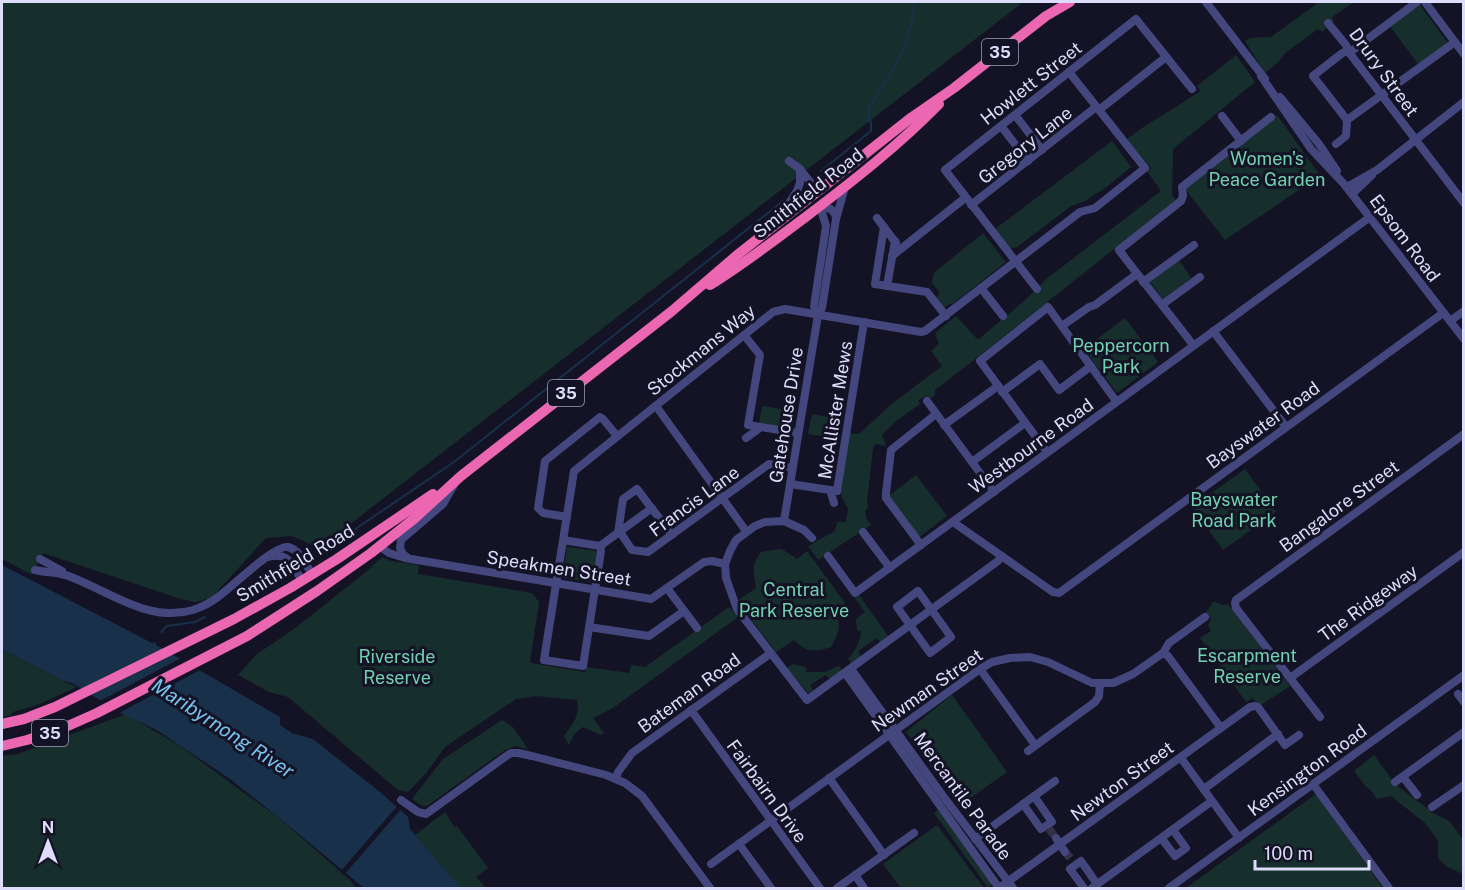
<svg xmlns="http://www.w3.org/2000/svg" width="1465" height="890" font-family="'Public Sans',sans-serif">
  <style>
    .green { fill: #172f2c }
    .water { fill: #18304a }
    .pier { fill: #141326 }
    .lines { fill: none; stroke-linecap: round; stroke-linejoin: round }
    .stream { stroke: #18304a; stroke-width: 2 }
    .minor-tunnel { stroke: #323146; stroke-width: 8; stroke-dasharray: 8 4; stroke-linecap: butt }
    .minor { stroke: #44477e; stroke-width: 8 }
    .highway { stroke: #eb67b2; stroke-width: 10 }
    .labels { text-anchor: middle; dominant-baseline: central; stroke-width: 6; stroke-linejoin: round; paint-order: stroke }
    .shield { fill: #141326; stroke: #a1a0ba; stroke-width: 1.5 }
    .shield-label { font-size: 16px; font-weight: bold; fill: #dddcfa }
    .street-label { font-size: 18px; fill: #dddcfa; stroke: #141326 }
    .park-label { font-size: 18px; fill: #71d2b1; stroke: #141326 }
    .water-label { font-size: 20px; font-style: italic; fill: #77c1ed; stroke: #141326 }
  </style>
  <rect width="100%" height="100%" fill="#141326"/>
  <g class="green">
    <path d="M2,2h1021l-683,530 -28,13 -20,-9 -26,2 -55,60 -16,4 -14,-3 -138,-46 -11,22 -30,-16z"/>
    <path d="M1319,2h35l-22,15 2,5 -12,10 -4,-3 -33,24 -6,8 -14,12 -20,-32 5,-3 21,-1z"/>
    <path d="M1420,5l28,38 -30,21 -28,-38z"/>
    <path d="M1236,55l19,27 -82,67 -1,46 4,5 -202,160 -39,30v5l-5,4 -4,-3 -8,4 2,4 -24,17 -14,14 4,11 -11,-2 -2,4 -6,53 1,6 -3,4 2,9 4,5 -53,35 -10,-14 27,-15 2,-9h9l2,-13 -8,-16 9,-60 10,1 34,-31 49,-37 -11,-15 8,-7 -4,-11 21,-17 22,24c22,-20 47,-37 67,-60l116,-89 -14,-20 4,-3 -24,-29 15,-11 59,-37 -4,-5z"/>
    <path d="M1277,115l40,56 4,4 -96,65 -40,-51z"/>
    <path d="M1112,141l19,26 -26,21 -22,14 -12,4 -54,41 -7,1 -15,-19z"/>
    <path d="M983,233l23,29 -54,42 -1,-1 -7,5 -8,-10 4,-5 -8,-10 2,-10z"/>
    <path d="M1179,260l12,18 -28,21 -13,-17z"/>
    <path d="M1125,318l33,44 -41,31 -33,-44z"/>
    <path d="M762,406l31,5 -3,18 -31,-5z"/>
    <path d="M812,414l26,5 -3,19 -27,-4z"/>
    <path d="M1245,469l31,43 -53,38 -31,-43z"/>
    <path d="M916,475l31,41 -29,22 -29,-39 1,-4z"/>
    <path d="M567,547l30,4 -5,31 -29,-4z"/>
    <path d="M780,549l5,2 12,8 10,-8 38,52 -11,9c9,12 4,23 -3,35 -17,5 -24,6 -37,-7l-18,12 -39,-51 19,-13c-2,-16 -6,-21 5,-36z"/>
    <path d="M382,557l9,4 28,4 -1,9 114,19 7,9 -9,60 1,1 54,9 1,-5 43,6 2,-8 14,2 84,-60 9,10 -125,91 -20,10 11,15 -3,2 -18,-8 -9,7 -5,11 -5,-9c9,-13 16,-19 13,-36l-40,-4 -21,3 -71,48 -18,25 -19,20 -10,-2 -110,-93 -19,-5 -31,-17 19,-21 37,-25 73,-58z"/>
    <path d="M859,595l29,41 -8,6 -3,-4 -19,13 3,5 -10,7 -3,-4c8,-9 12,-17 13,-28l-4,-1 -1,-11 9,-7 -10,-14z"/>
    <path d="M1214,601l8,4 6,-1 62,82 -31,20 -6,-8 -7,4 -46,-64 11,-7 -3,-6 3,-5 -5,-8z"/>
    <path d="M2,649l60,31 15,7 -40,18 -24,7 -2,3 -9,3z"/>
    <path d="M793,664l13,3v5h18l15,-6 3,4 -12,9 -4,-4 -16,10 3,5 -5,3 -21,-25z"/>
    <path d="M952,695l55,77 -48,34 -53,-74z"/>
    <path d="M126,714l54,32 100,73 71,62 5,7h-354v-132l16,-2z"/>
    <path d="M502,720l10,6 16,23 -13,-3 -10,4 -78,56 -7,-1 -8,-6 31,-40z"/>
    <path d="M1374,755l21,29 38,29 16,8 14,18v35l-17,-8 -8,-8v-18l-13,-17 -34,-27 -14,3 -7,-10 -3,-1 -13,-17z"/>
    <path d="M1316,794l67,94h-197z"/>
    <path d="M940,808l3,4v4l49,68 -4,4 -54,-75z"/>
    <path d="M445,812l9,15 3,-1 31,42 -12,9 10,11h-25l-46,-53z"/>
    <path d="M937,825l47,63h-83l-18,-24z"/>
  </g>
  <path class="water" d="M2,565l150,78 3,-1 1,3 124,72v8l12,8 21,6 67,53 28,25 2,12 51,59h-97l-80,-66 -54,-43 -75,-50 -32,-15 -51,-31 -10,-3 -60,-31z"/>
  <g class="pier">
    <path d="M183,657l19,12 -85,45 -19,-12z"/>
    <path d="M398,805l4,3 -58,67 -4,-3z"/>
  </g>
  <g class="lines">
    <g class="stream">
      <path d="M821,171l50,-40v-8l-3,-7 2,-11 15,-22 19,-34 7,-24 4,-23"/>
      <path d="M351,532l103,-70 329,-261"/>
      <path d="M161,632l6,-6 28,-4 10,-5"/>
    </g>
    <g class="minor-tunnel">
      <path d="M1049,829l7,9"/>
      <path d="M1065,852l7,8"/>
    </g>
    <g class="minor">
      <path d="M1206,2l59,77"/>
      <path d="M1425,2l39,52"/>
      <path d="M1328,23l18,22 5,10 113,148"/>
      <path d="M1349,53l68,-51"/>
      <path d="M1261,76l50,73 33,35 120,155"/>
      <path d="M1280,97l39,47 18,27"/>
      <path d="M1099,110l67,-53"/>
      <path d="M1015,115l27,35"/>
      <path d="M1222,116l19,25"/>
      <path d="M1347,120l108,-78"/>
      <path d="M1347,120l-34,-44 28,-22 7,-4"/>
      <path d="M1001,126l27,35"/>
      <path d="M1336,144l10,-8 1,-16"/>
      <path d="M789,161l11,8 18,23"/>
      <path d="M1347,187l30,-17 87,-68"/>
      <path d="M1352,194l20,-19"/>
      <path d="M971,205l125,-98"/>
      <path d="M779,218l18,-27 3,-8v-14"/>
      <path d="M877,218l19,25"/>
      <path d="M836,219l9,-32"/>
      <path d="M884,227l-9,57 52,8 19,24"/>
      <path d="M892,256l73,-58"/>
      <path d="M1143,282l51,-37"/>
      <path d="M887,286l8,-45"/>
      <path d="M981,288l22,28"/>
      <path d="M1037,289l-92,-119 191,-151 56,70"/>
      <path d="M1163,304l37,-27"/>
      <path d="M818,315l-4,-9 12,-80 -6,-20"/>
      <path d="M1450,321l14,-10"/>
      <path d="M1062,326l27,-19 6,-2 42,-31"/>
      <path d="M1213,331l73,96"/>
      <path d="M744,335l16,20 -12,70 50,8"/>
      <path d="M1193,345c-24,-32 -50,-63 -74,-95l62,-49 2,-5 -1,-9 89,-70"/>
      <path d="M1002,392l38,-28 19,26 32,-24"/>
      <path d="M927,401l67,91"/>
      <path d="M656,406l90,125"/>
      <path d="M944,425l54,-39"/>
      <path d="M746,438l15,-11"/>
      <path d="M1047,452l-67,-91 68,-54 68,94"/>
      <path d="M972,462l53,-39"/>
      <path d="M790,484l47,7 27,-169"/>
      <path d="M830,490l4,13"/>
      <path d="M567,517l-24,-4 -5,-5 7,-47 55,-44 3,2 14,17"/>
      <path d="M784,521l34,-206 4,-7 14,-89c0,-9 -8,-12 -16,-13"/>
      <path d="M953,522l100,70 6,1 384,-280"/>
      <path d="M620,532l12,18 16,2 121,-88 23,4"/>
      <path d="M863,532l27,36"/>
      <path d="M618,533l5,-34 14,-10 35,46"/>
      <path d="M812,538l-8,-8 -20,-9 -19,1 -10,4 -19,14 -6,11 -5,13 1,14 11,31 70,91 191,-139 4,-5"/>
      <path d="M563,540l37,6 1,5 -18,115 -39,-6 30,-189 199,-159 12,-3 136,23 4,-1 155,-119 15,-4 50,-40 -76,-96"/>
      <path d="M921,545l-35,-47v-5l5,-43 45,-36"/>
      <path d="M379,546l10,7 16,5 246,41 53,-37 8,-1 13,3"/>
      <path d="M600,546l52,-38"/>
      <path d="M828,556l27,37 515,-376"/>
      <path d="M268,557c21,-6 25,9 34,24"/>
      <path d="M408,558l-5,-4 -3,-6 1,-8 42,-36 11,-19"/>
      <path d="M40,559l22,12"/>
      <path d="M35,570c12,3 25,2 36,7 39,15 78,46 122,33 9,-3 17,-7 25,-13 13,-9 57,-53 70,-50 12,3 18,18 24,27"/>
      <path d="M667,588l30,40"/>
      <path d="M918,591l33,46 -21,16 -33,-46z"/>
      <path d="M589,627l60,9 35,-25"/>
      <path d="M1163,653l5,3 53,72"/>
      <path d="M851,669l95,131 67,88"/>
      <path d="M980,669l55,76"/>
      <path d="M845,673l154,215"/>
      <path d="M1290,678l174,-126"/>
      <path d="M1458,694l6,8"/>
      <path d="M691,710l129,178"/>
      <path d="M1320,717l-84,-109 -1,-5 1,-3 228,-166"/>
      <path d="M1028,751l67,-49 4,-6 1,-13"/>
      <path d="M1181,758l58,80"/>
      <path d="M1403,777l14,18"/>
      <path d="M829,778l55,77"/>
      <path d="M616,779l2,-7 14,-19 139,-100"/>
      <path d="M1395,782l69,-50"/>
      <path d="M1313,784l76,104"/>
      <path d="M1204,789l74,-55"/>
      <path d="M401,800l17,12 8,2 79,-57 6,-4h7l14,3 74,19 19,8 17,13 68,92"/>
      <path d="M1023,804l18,25 11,-7 -18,-26"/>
      <path d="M1432,807l32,-22"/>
      <path d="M1056,838l9,14"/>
      <path d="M975,839l80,-58"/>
      <path d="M1162,839l13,17 11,-8 -13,-18"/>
      <path d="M739,844l32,44"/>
      <path d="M711,864l269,-195 12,-7 18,-4 20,-1 18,5 44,21h21l20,-9 30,-21 6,-10 36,-26"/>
      <path d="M855,875l9,13"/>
      <path d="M837,888l77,-55"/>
      <path d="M999,888l251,-181 5,-1 3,1 27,38 14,-10"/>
      <path d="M1084,888l-14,-19 11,-8 16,23"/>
      <path d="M1092,888l120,-87"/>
      <path d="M1169,888l295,-213"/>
    </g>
    <g class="highway">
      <path d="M710,285c34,-21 65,-45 97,-69 46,-35 92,-71 132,-112"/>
      <path d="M2,724l22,-5 31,-12 179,-88 56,-31 47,-29 96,-65"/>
      <path d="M2,746l25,-6 34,-11 36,-16 150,-77 70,-45 54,-38 44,-35 46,-42 211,-165 64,-55 176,-139 42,-29 92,-72 24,-14"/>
    </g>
  </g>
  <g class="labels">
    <g class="shield">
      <rect x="982" y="39" width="36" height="26" rx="4.5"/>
      <rect x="548" y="380" width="36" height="26" rx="4.5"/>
      <rect x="32" y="720" width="36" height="26" rx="4.5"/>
    </g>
    <g class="shield-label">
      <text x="1000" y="52">35</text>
      <text x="566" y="393">35</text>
      <text x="50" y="733">35</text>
    </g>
    <g class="street-label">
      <text transform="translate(1384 72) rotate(54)">Drury Street</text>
      <text transform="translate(1031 83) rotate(-38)">Howlett Street</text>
      <text transform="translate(1025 145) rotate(-38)">Gregory Lane</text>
      <text transform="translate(808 193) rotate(-38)">Smithfield Road</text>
      <text transform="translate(1405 238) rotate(53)">Epsom Road</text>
      <text transform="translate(701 350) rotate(-39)">Stockmans Way</text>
      <text transform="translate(835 410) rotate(-81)">McAllister Mews</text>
      <text transform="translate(786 415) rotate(-81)">Gatehouse Drive</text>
      <text transform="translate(1263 425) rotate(-36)">Bayswater Road</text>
      <text transform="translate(1031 446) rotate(-36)">Westbourne Road</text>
      <text transform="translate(694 501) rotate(-36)">Francis Lane</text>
      <text transform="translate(1339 506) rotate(-36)">Bangalore Street</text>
      <text transform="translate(295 563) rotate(-31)">Smithfield Road</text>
      <text transform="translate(559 568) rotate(9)">Speakmen Street</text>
      <text transform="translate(1368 603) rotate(-36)">The Ridgeway</text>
      <text transform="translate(927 690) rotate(-35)">Newman Street</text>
      <text transform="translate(689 693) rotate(-36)">Bateman Road</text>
      <text transform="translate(1307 770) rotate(-36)">Kensington Road</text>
      <text transform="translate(1122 781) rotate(-36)">Newton Street</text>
      <text transform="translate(767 791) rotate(54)">Fairbairn Drive</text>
      <text transform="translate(963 796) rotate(54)">Mercantile Parade</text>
    </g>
    <g class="park-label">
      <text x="1267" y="158">Women's<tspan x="1267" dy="21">Peace Garden</tspan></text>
      <text x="1121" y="345">Peppercorn<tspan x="1121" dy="21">Park</tspan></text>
      <text x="1234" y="499">Bayswater<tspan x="1234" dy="21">Road Park</tspan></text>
      <text x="794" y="589">Central<tspan x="794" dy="21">Park Reserve</tspan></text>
      <text x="1247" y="655">Escarpment<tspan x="1247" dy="21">Reserve</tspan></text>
      <text x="397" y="656">Riverside<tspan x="397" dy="21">Reserve</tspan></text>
    </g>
    <g class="water-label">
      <text transform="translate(223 728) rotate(33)">Maribyrnong River</text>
    </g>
  </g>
  <rect width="1465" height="890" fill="none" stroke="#dddcfa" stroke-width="6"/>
  <g transform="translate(48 842)" stroke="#141326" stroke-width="4.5" paint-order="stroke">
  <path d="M0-4.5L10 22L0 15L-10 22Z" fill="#dddcfa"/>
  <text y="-9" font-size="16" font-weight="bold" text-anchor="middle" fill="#dddcfa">N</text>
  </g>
  <path d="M1255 860v9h114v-9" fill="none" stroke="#dddcfa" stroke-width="3"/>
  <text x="1264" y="860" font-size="18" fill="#dddcfa" stroke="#141326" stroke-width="4.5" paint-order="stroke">100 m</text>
</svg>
